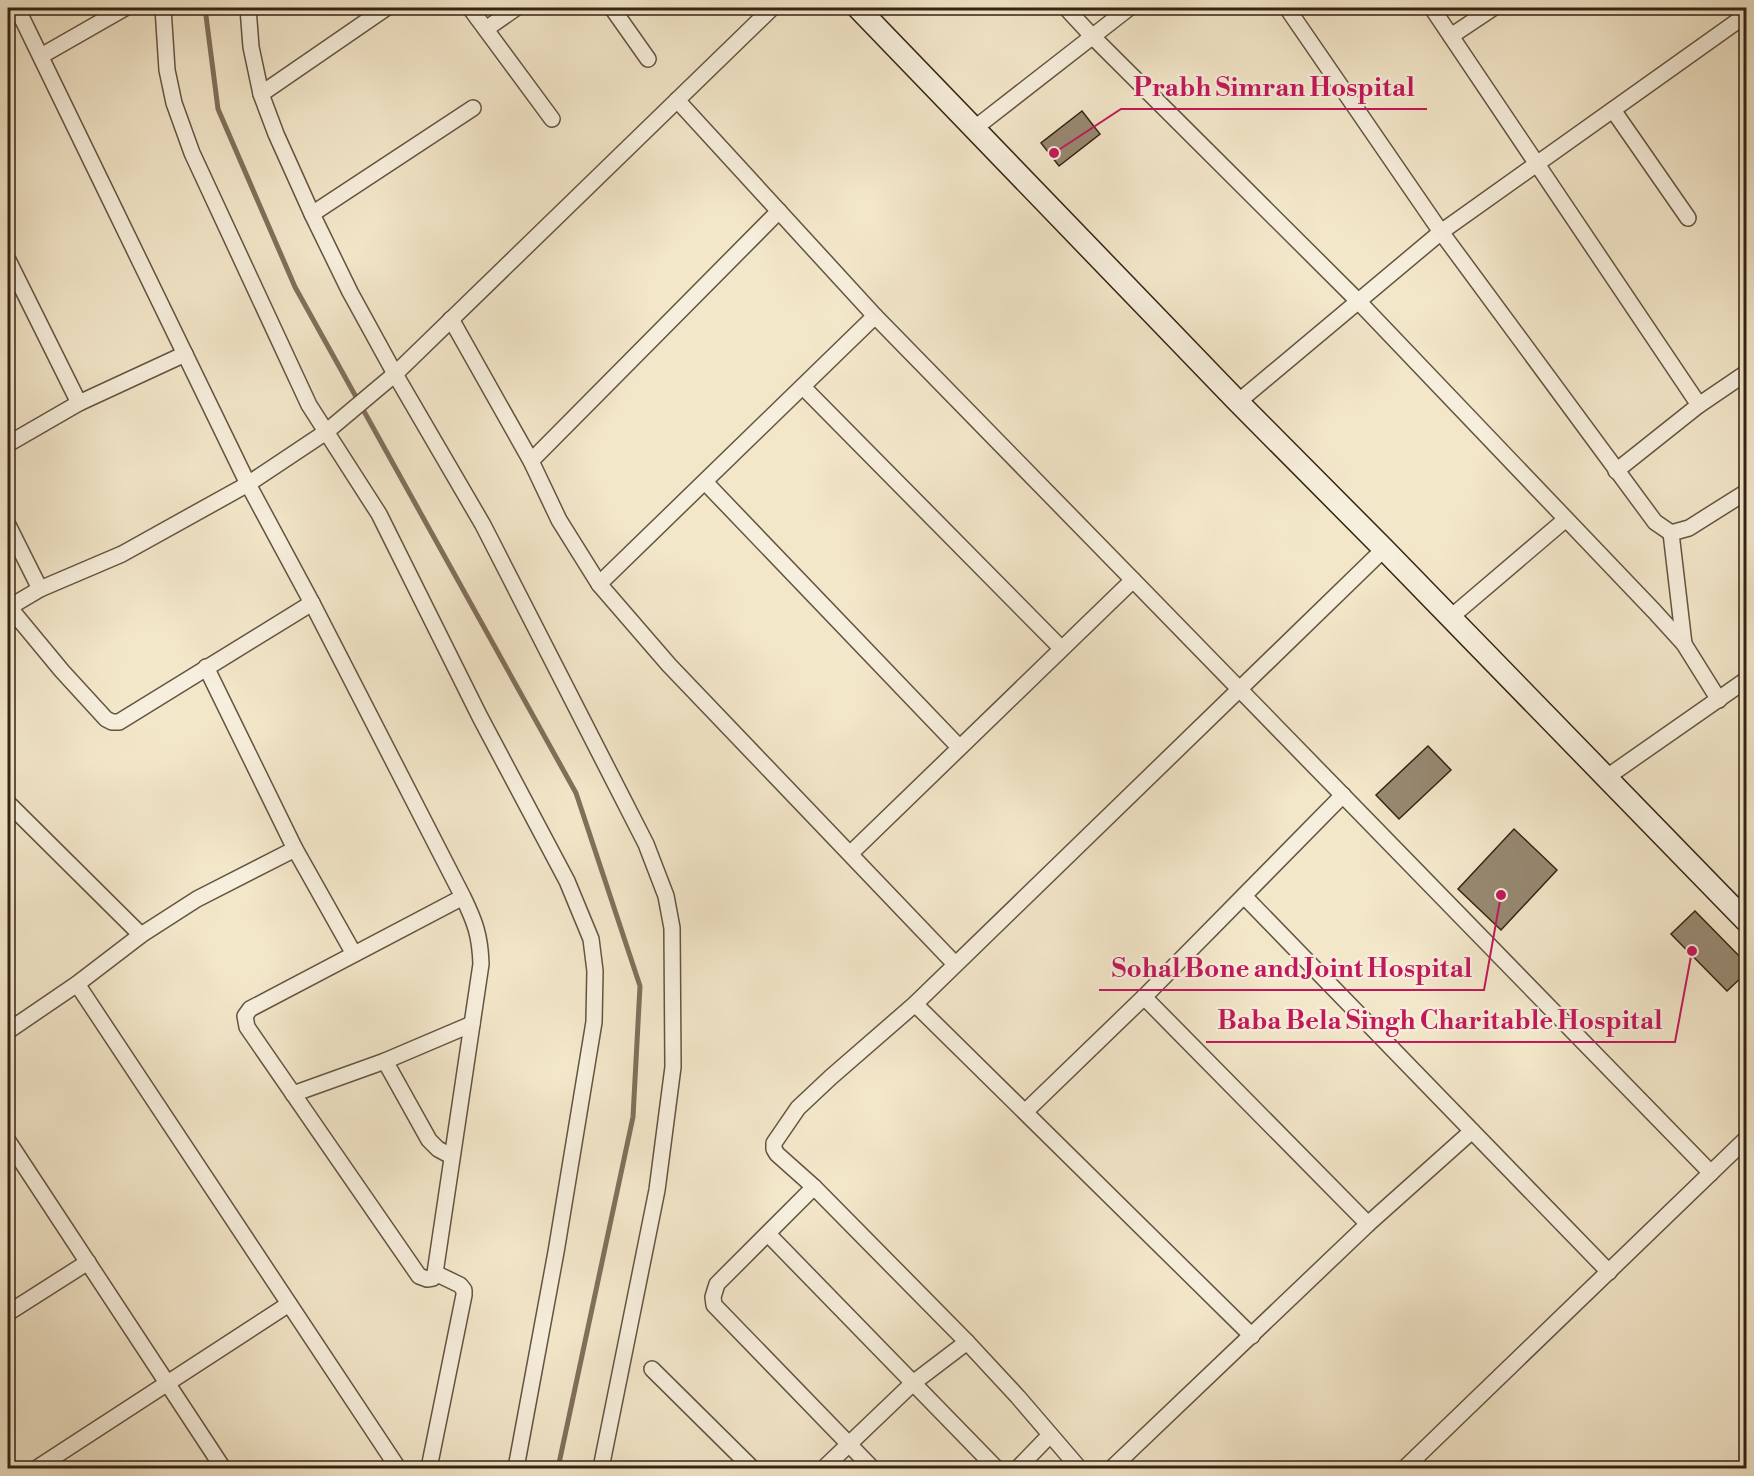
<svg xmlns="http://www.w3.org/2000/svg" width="1754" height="1476" font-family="'Libre Bodoni',serif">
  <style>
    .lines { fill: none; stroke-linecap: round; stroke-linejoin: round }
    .stream { stroke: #80705c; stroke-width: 5 }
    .building { fill: #978972; stroke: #342313; stroke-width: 1.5 }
    .street-casing { stroke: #645441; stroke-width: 18 }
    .secondary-casing { stroke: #342313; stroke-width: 24 }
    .street { stroke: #f7efdd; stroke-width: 15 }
    .secondary { stroke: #f7efdd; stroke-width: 21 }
    .leader { fill: none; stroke: #c2185b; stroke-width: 2 }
    .callout-dot { fill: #c2185b; stroke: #f7efdd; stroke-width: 2 }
    .callout-label { font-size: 26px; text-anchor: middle; font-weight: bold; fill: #c2185b; stroke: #f7efdd; stroke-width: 4.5; stroke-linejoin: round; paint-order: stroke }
  </style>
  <rect width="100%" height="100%" fill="#f3e7ca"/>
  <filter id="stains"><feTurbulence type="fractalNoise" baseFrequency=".00333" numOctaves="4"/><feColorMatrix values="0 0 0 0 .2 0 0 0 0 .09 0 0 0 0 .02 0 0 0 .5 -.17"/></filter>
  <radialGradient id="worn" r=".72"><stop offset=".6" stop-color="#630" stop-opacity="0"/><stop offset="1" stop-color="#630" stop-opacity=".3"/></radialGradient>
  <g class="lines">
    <path class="stream" d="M205,8l13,101 77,178 281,506 64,193 -7,131 -75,351"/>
  </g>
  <g class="building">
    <path d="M1082,111l18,23 -41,32 -18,-23z"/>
    <path d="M1428,746l23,24 -52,49 -23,-24z"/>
    <path d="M1514,829l43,41 -56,60 -43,-41z"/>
    <path d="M1695,911l51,52v10l-19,18 -56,-57z"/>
  </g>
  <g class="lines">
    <g class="street-casing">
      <g id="street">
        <path d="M17,8l231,476 64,119 151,294c12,25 17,38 18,67l-46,309 -2,5 -6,1 -8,-3 -172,-249 -2,-11 5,-7 213,-112"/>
        <path d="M163,8l4,62 7,33 18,50 117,252 70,109 101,203 87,164 24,58 4,32 -1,51 -38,230 -40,216"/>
        <path d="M248,8l3,39 10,47 15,40 36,80 38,78 45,82 88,151 163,319 20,52 6,32 1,139 -16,123 -56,278"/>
        <path d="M470,8l82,111"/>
        <path d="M612,8l36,51"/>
        <path d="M1066,8l26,28 266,265 296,310 30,33 35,56"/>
        <path d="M1287,8l154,224 214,290 16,11 18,-5 57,-36"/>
        <path d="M1432,8l267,397"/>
        <path d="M486,29l30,-21"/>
        <path d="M1451,36l42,-28"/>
        <path d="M41,56l84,-48"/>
        <path d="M261,94l125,-86"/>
        <path d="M677,100l198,216 258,264 -282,273"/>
        <path d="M1613,110l75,108"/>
        <path d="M975,128l154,-120"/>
        <path d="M312,214l161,-106"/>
        <path d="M8,260l71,143"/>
        <path d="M451,319l80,142 28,59 40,64 70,81 286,299"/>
        <path d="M803,387l258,261"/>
        <path d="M1238,402l203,-170 305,-217"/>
        <path d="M8,444l71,-41 106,-49"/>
        <path d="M531,461l248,-250"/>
        <path d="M1616,471l83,-66 47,-32"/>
        <path d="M705,482l254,265"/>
        <path d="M8,525l32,64"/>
        <path d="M1671,533l13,111"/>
        <path d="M1133,580l578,593"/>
        <path d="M599,584l276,-268"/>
        <path d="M9,607l53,64 44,48 6,3h7l193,-119"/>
        <path d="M8,608l32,-19 82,-35 126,-70 78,-52 69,-58 377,-366"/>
        <path d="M1451,617l115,-98"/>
        <path d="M206,667l89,182 59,105"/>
        <path d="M1607,777l139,-97"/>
        <path d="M8,803l133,132"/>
        <path d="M1244,896l365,376"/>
        <path d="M77,984l321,484"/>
        <path d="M1144,997l224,227"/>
        <path d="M915,1004l337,332"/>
        <path d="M8,1031l69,-47 64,-49 56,-36 98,-50"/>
        <path d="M385,1061l44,79 9,9 13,7"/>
        <path d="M293,1094l92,-33 87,-37"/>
        <path d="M1026,1111l118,-114 199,-202"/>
        <path d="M8,1141l215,327"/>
        <path d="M814,1187l-97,97 -4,13 1,8 158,163"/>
        <path d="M768,1234l228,234"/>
        <path d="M8,1313l80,-51"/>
        <path d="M652,1369l100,99"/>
        <path d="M37,1468l252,-164"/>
        <path d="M429,1468l35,-173v-5l-4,-5 -25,-12"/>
        <path d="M824,1468l89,-85 54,-41"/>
        <path d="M1018,1468l32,-33"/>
        <path d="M1079,1468l-61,-71 -51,-55 -153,-155 -37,-33 -3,-5v-6l24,-35 33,-31 84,-73 469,-455"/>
        <path d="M1112,1468l256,-244 104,-93"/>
        <path d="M1405,1468l341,-329"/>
      </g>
    </g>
    <g class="secondary-casing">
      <path id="secondary" d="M858,8l380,394 146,147 362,372"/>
    </g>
    <use href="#street" class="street"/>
    <use href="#secondary" class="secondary"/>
  </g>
  <path class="leader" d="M1054 153L1121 109H1427M1501 895L1484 990H1099M1692 951L1675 1042H1206"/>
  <g class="callout-dot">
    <circle cx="1054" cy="153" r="6"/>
    <circle cx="1501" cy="895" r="6"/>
    <circle cx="1692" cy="951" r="6"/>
  </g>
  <g class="callout-label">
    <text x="1274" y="96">Prabh Simran Hospital</text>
    <text x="1292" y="977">Sohal Bone and Joint Hospital</text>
    <text x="1440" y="1029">Baba Bela Singh Charitable Hospital</text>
  </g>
  <rect width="1754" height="1476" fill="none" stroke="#f3e7ca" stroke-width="30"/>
  <rect x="9" y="9" width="1736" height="1458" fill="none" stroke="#342313" stroke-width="3"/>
  <rect x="15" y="15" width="1724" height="1446" fill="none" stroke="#342313" stroke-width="1.5"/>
  <rect width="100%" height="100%" filter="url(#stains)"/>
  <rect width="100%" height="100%" fill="url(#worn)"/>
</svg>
